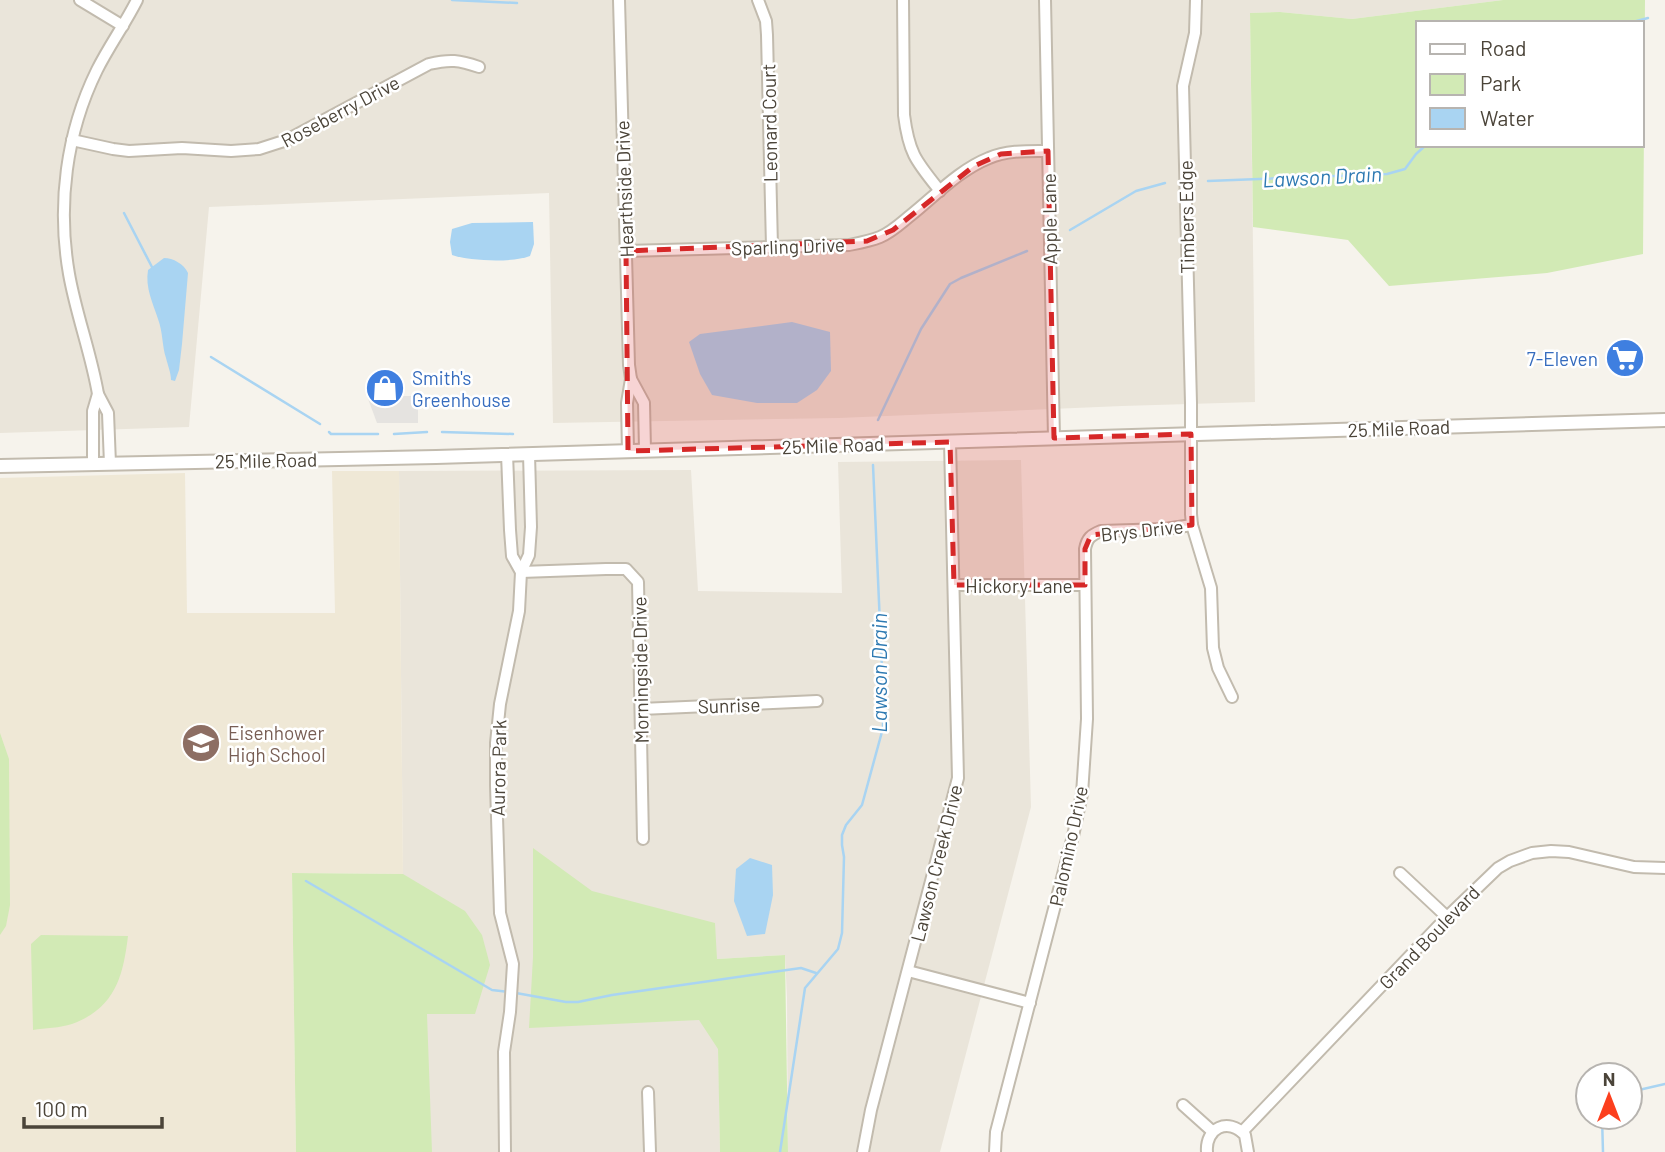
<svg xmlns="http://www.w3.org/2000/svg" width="1665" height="1152" font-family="Barlow,sans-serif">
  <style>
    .residential { fill: #eae5da }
    .education { fill: #efe8d6 }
    .green { fill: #d2eab5; fill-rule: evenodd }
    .parking { fill: #e5e3e0 }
    .water { fill: #a9d4f2 }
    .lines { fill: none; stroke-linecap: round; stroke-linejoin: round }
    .stream { stroke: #a9d4f2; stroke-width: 2.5 }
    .minor-casing { stroke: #c2bbae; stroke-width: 14 }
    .tertiary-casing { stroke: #c2bbae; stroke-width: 16 }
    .minor { stroke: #fff; stroke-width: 10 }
    .tertiary { stroke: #fff; stroke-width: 12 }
    .marked { fill: #d62828; fill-opacity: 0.2; stroke: #d62828; stroke-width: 5; stroke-dasharray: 14 9; stroke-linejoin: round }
    .labels { text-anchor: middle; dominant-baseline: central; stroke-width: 5; stroke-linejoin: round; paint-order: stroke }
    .street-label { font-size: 19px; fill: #4b4439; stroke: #fff }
    .shop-label { font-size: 19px; fill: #366cbe; stroke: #fff; text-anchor: end }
    .education-label { font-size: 19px; fill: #785e54; stroke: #fff; text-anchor: start }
    .water-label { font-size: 21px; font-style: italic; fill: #2e7ab2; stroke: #fff }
  </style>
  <rect width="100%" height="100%" fill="#f6f3ec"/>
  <g class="residential">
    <path d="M0,0h1503l-151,19 -72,-7 -30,1 5,389 -133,4 -283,12 -286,5 -4,-230 -340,14 -20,220 -189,6z"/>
    <path d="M1021,460l10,347 -91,345h-152l-1,-154 -2,-43 -68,4 3,193h-304l-13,-278 -4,-403 292,-1 7,121 144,2 -4,-131z"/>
  </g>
  <path class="education" d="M332,471h67l4,403 -111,-1 4,279h-296v-674l185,-5 2,140h148z"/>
  <g class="green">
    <path d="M1503,0h142l-2,254 -96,19 -158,13 -41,-46 -95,-13 -3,-214 30,-1 72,7zM1418,23h224v122h-224z"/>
    <path d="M0,733l9,26 1,146 -4,21 -6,9z"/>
    <path d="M533,848l59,43 123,32 2,36 68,-4 3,197h-68l-2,-103 -19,-29 -170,8 4,-71z"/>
    <path d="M292,873l111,1 62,37 17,24 8,30 -15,49h-48l5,138h-136z"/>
    <path d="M41,935l87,1c-5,41 -13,72 -56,88 -12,4 -27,4 -39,6l-2,-86z"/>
  </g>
  <path class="parking" d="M367,396h51v27h-41z"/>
  <g class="water">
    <path d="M533,222l1,22 -4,12c-18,7 -60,5 -78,-1l-2,-13 2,-13 20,-6z"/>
    <path d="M164,258c9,0 20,6 24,15l-6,71 -3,26 -4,11 -4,-1c0,-7 -3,-14 -5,-22 -4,-12 -3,-26 -8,-39 -5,-16 -13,-31 -10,-49z"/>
    <path d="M792,322l38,10 1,39 -14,19 -20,13h-40l-45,-8 -12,-21 -11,-32 11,-8z"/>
    <path d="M750,858l22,7 1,30 -8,39 -18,2 -13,-35 2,-32z"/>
  </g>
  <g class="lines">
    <g class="stream">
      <path d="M452,0l65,3"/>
      <path d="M1629,23l19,-5"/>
      <path d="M1208,181l179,-7 18,-5 11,-15 10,-9"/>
      <path d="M124,213l29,56"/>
      <path d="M1070,230l66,-39 29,-8"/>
      <path d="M211,357l109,67"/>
      <path d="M878,420l43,-91 29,-45 11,-6 66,-27"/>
      <path d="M329,432l2,2h47"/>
      <path d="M442,432l71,2"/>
      <path d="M394,434l33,-2"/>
      <path d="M306,881l186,109 17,2"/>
      <path d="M516,993l50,9h12l34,-7 189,-27 15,5"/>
      <path d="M1630,1092l35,-8"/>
      <path d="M1602,1117l1,35"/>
      <path d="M780,1152l25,-164 33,-39 4,-16 2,-76 -2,-12v-10l4,-10 16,-20 21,-77v-35l-10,-228"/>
    </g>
    <g class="minor-casing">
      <g id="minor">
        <path d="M80,0l43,26"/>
        <path d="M619,0l10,365 2,14 -4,24 1,48"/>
        <path d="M758,0l8,21 1,14 5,212"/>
        <path d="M903,0l1,115c5,39 12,46 36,76"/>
        <path d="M1045,0l9,438"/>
        <path d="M1196,0l-1,33 -12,53 8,317v111l1,11 19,63 2,60 5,20 14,29"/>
        <path d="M72,140l41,9 16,2 53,-3 49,3 28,-2 28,-9 142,-76c21,-5 30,-4 50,3"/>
        <path d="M626,251l223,-6c10,-2 21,-4 31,-8 12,-5 21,-14 31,-22 25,-20 48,-45 78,-57 18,-8 40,-7 59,-7"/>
        <path d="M631,379l13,24 1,47"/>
        <path d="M98,394c-7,-41 -22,-80 -29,-120 -12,-69 -3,-141 28,-204 12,-24 28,-46 40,-70"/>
        <path d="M507,454l3,76 2,26 9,16"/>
        <path d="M93,464v-53l5,-17 10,19 2,51"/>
        <path d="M521,572l85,-3h20l12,13 5,257"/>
        <path d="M954,585h131"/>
        <path d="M641,709l176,-8"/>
        <path d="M1400,873l47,44"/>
        <path d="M908,971l122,32"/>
        <path d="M648,1092l2,60"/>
        <path d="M1183,1105l29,26"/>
        <path d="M1242,1132l205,-215 51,-49 12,-7 22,-8 19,-2 18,1 65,15 31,1"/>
        <path d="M505,1152l-1,-100 6,-40 3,-48 -13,-51 -4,-128v-42l4,-39 19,-93 2,-39 8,-17 2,-28 -2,-73"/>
        <path d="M863,1152l8,-42 87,-332 -8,-336"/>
        <path d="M995,1152l1,-20 77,-296 9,-42 5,-75 -2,-170c2,-11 6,-14 16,-18l64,-2 27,-4"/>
        <path d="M1207,1152c-2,-24 21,-35 38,-17l3,17"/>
      </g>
    </g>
    <g class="tertiary-casing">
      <path id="tertiary" d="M0,466l436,-9 1229,-37"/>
    </g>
    <use href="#minor" class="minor"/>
    <use href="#tertiary" class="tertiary"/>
  </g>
  <path class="marked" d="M1048,151l6,287 137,-4 1,91 -101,10 -6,14v36h-131l-4,-143 -322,9 -2,-200 241,-10 26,-11 81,-64 27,-12z"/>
  <defs>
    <g id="supermarket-disc" transform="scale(2.0125)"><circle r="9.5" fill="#3f7fe0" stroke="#fff"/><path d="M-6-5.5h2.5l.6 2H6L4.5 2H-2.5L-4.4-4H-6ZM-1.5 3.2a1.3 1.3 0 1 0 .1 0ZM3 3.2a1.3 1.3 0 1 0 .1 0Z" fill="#fff"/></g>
    <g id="shop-disc" transform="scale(2.0125)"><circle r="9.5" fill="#3f7fe0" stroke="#fff"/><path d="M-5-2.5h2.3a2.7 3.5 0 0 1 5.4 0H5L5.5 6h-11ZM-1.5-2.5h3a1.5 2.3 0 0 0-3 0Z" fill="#fff"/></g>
    <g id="school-disc" transform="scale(2.0125)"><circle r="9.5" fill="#8d6e63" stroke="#fff"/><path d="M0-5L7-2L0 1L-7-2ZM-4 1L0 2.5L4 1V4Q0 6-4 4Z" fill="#fff"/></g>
  </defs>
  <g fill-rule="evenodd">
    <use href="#supermarket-disc" x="1625" y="358"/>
    <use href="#shop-disc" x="385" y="388"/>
    <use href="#school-disc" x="201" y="743"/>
  </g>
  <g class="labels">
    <g class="street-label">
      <text transform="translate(340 111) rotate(-28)">Roseberry Drive</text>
      <text transform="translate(769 123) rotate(-91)">Leonard Court</text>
      <text transform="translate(624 189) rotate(-92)">Hearthside Drive</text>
      <text transform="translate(1186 217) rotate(-91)">Timbers Edge</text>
      <text transform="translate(1049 219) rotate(-91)">Apple Lane</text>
      <text transform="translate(788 246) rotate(-2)">Sparling Drive</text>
      <text transform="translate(1399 428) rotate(-2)">25 Mile Road</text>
      <text transform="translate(833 445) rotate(-2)">25 Mile Road</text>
      <text transform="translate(266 460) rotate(-1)">25 Mile Road</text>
      <text transform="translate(1142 530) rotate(-6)">Brys Drive</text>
      <text x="1019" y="585">Hickory Lane</text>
      <text transform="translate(640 670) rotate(-91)">Morningside Drive</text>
      <text transform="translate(729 705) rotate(-2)">Sunrise</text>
      <text transform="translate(498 768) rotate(-89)">Aurora Park</text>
      <text transform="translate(1068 846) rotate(-78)">Palomino Drive</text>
      <text transform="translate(936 863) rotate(-76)">Lawson Creek Drive</text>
      <text transform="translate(1429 937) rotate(-46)">Grand Boulevard</text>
    </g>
    <g class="shop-label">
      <text x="1598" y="358">7-Eleven</text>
      <text x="412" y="377" text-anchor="start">Smith's<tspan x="412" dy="22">Greenhouse</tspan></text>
    </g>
    <g class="education-label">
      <text x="228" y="732">Eisenhower<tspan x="228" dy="22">High School</tspan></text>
    </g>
    <g class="water-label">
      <text transform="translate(1322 176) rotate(-3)">Lawson Drain</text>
      <text transform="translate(878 673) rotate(-90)">Lawson Drain</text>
    </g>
  </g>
  <rect x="1416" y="21" width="228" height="126" fill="#ffffff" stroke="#b7b4b0" stroke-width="2"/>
  <rect x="1430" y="44" width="35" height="10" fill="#ffffff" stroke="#b7b4b0" stroke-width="2"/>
  <text x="1480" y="56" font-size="21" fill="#4b4439">Road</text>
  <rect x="1430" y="74" width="35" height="21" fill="#d2eab5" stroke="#b7b4b0" stroke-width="2"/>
  <text x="1480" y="91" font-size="21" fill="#4b4439">Park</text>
  <rect x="1430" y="108" width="35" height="21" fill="#a9d4f2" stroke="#b7b4b0" stroke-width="2"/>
  <text x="1480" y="126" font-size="21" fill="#4b4439">Water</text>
  <g transform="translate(1609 1096)"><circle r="33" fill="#ffffff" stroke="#b7b4b0" stroke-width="2"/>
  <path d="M0-5L12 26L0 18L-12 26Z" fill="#fc3f1d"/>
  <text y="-10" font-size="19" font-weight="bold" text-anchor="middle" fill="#4b4439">N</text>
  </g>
  <path d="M24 1117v10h138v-10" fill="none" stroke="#4b4439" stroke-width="3.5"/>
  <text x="35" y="1117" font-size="21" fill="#4b4439" stroke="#ffffff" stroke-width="5" paint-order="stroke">100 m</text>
</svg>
